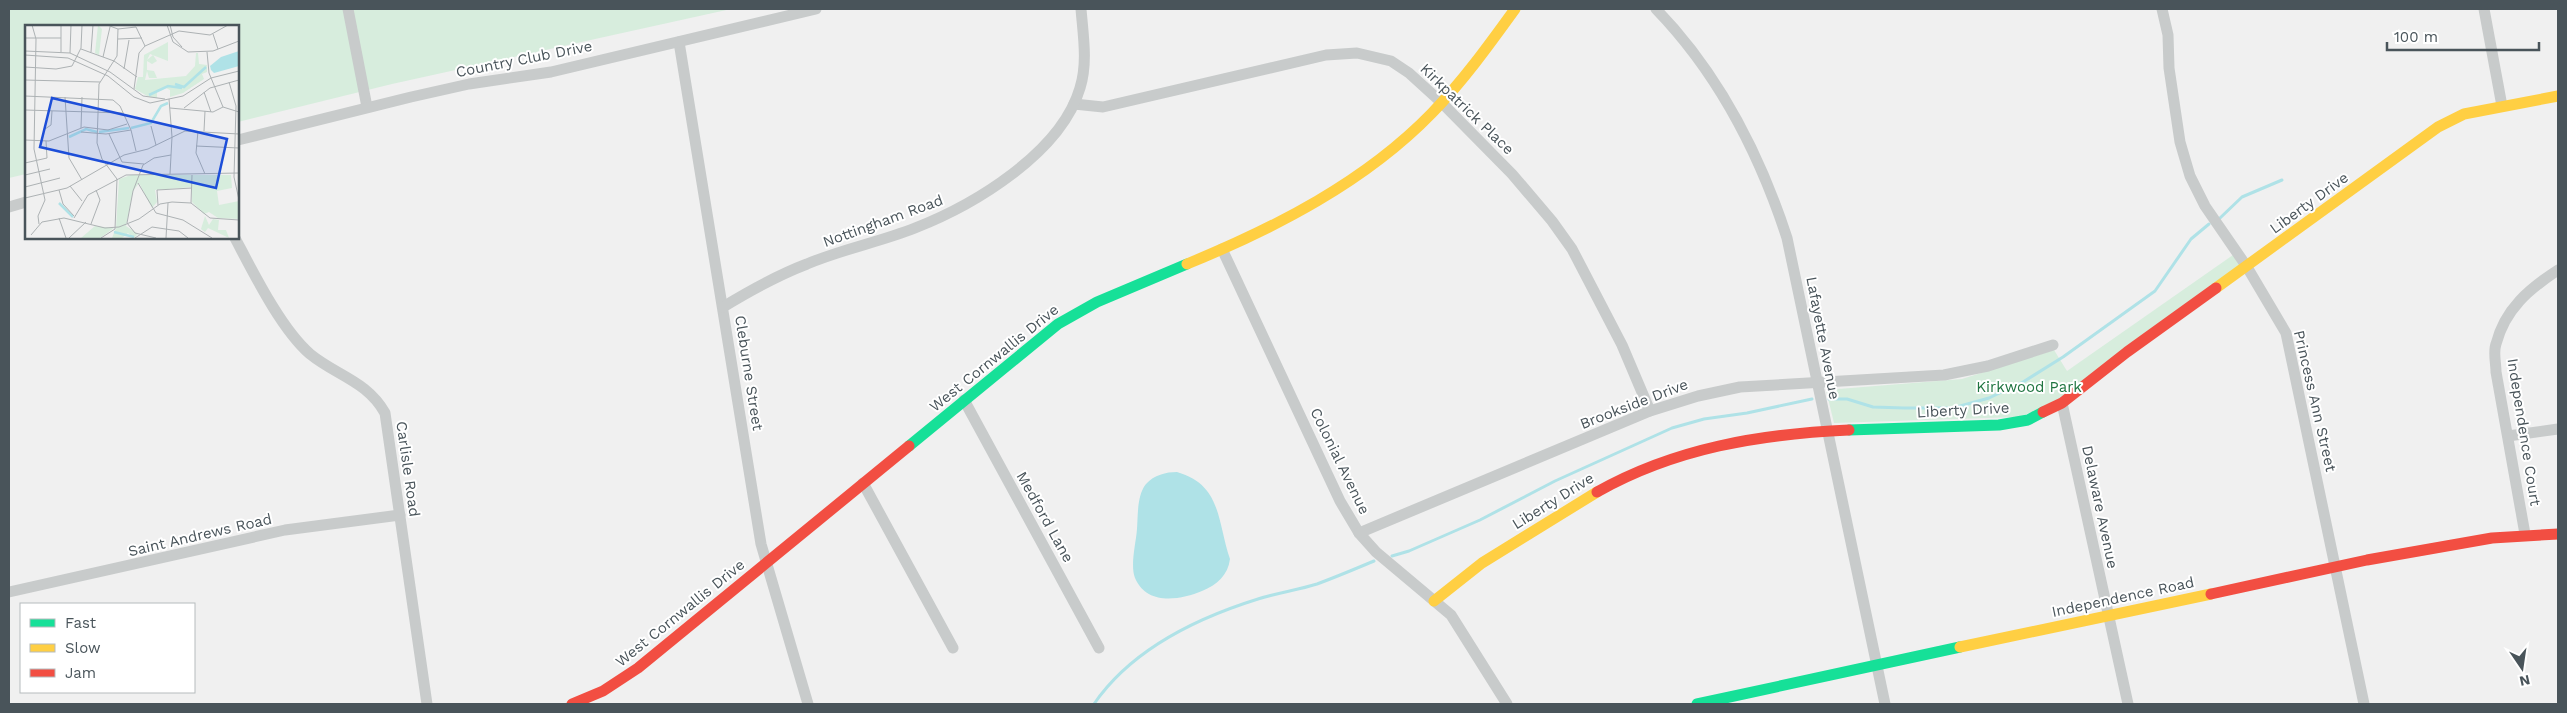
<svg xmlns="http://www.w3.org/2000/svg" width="2567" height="713" font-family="'Work Sans',sans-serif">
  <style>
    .green { fill: #d7eddd }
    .water { fill: #afe2e7 }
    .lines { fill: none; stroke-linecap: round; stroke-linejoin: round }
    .stream { stroke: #afe2e7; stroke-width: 3 }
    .street { stroke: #c8cbcb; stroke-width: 11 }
    .fast { stroke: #16e098; stroke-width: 11 }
    .slow { stroke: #ffcf43; stroke-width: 11 }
    .jam { stroke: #f24e42; stroke-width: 11 }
    .labels { text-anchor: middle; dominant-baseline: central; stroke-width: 4; stroke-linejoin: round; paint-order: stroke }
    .street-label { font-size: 15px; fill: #49545a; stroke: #fff }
    .park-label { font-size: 15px; fill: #207541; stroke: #fff }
    .inset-river { fill: none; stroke: #afe2e7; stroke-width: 2.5 }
    .inset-road { fill: none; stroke: #adb2b4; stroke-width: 1 }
    .view { fill: #1d4ed8; fill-opacity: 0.15; stroke: #1d4ed8; stroke-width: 2.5 }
    .inset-edge { fill: none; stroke: #49545a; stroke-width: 2.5 }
  </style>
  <rect width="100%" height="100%" fill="#f0f0f0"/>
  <g class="green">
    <path d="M9,9h722l-339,75 -154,38v-96h-212v148l-17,4z"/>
    <path d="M2233,255l7,10 -186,139 -36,13 -184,6 -8,-33 136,-11 92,-29 13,21z"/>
  </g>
  <path class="water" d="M1177,472c45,13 40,49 53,87 -2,16 -13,26 -28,32 -22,9 -55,15 -67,-13 -5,-13 1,-35 2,-49 1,-14 0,-34 9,-45 8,-9 20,-12 31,-12z"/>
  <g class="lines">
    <g class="stream">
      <path d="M2220,218l22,-21 40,-17"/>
      <path d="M1829,399h18l26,8 31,1h49l36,-10 34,-16 40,-25 92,-66 36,-52 18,-15"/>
      <path d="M1392,556l17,-5 71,-31 75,-39 117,-53 32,-9 43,-6 65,-14"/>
      <path d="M1094,704c37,-54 103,-86 164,-105 19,-6 40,-9 59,-15 19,-7 38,-15 57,-23"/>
    </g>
    <g class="street">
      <path d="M348,9l19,98"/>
      <path d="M1656,9c63,65 103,143 131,229l98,466"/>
      <path d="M2162,9l6,26 1,33 11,74 10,34 15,30 42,61 39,66 78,371"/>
      <path d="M2484,9l18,97"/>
      <path d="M679,42l82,502 47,160"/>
      <path d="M1074,104l29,3 223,-52 31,-2 34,8 18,12 33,30 70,71 40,47 20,28 50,96 28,66"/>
      <path d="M238,140l173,-43 58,-13 82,-12 265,-63"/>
      <path d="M9,207l17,-5"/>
      <path d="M235,238c18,34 46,91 75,116 27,22 57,27 75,59l42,291"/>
      <path d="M1222,249l118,252 19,32 17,19 75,63 56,89"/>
      <path d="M723,307c28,-17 55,-32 84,-43 35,-15 73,-22 108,-36 59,-23 146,-75 165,-140 8,-25 3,-54 1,-79"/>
      <path d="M964,400l135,248"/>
      <path d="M2062,403l66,301"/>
      <path d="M2508,436l50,-7"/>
      <path d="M863,483l90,165"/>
      <path d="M1359,533l291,-122 48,-15 42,-9 204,-12 44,-9 65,-21"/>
      <path d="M2525,534l-29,-162c0,-9 -3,-20 0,-28 9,-35 33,-55 62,-74"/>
      <path d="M9,592l276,-62 115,-15"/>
    </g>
    <g class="fast">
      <path d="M1849,430l150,-5 29,-5 15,-8"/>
      <path d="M909,446l149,-122 39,-22 90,-38"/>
      <path d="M1697,704l263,-57"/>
    </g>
    <g class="slow">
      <path d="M1187,264c88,-36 178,-82 245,-151 31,-32 57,-68 83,-104"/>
      <path d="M2216,288l222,-161 26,-13 94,-18"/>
      <path d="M1434,601l48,-38 115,-71"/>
      <path d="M1960,647l251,-53"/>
    </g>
    <g class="jam">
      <path d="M2043,412l19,-9 65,-51 89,-64"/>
      <path d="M1597,492c78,-44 163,-58 252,-62"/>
      <path d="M2211,594l156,-34 125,-22 66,-4"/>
      <path d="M572,704l31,-13 35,-23 271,-222"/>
    </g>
  </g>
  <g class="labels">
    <g class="street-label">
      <text transform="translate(524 59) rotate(-11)">Country Club Drive</text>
      <text transform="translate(1467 109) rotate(44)">Kirkpatrick Place</text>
      <text transform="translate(2309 203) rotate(-36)">Liberty Drive</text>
      <text transform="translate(883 221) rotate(-20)">Nottingham Road</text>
      <text transform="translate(1823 338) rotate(79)">Lafayette Avenue</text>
      <text transform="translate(994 358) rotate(-39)">West Cornwallis Drive</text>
      <text transform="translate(749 373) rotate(81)">Cleburne Street</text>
      <text transform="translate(2315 401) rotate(77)">Princess Ann Street</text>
      <text transform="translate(1634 404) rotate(-21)">Brookside Drive</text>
      <text transform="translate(1963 410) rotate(-3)">Liberty Drive</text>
      <text transform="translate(2524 432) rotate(81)">Independence Court</text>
      <text transform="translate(1340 461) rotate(64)">Colonial Avenue</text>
      <text transform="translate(408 469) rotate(82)">Carlisle Road</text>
      <text transform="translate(1553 501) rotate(-32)">Liberty Drive</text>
      <text transform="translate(2100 507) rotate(78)">Delaware Avenue</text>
      <text transform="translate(1045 517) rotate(61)">Medford Lane</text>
      <text transform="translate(200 535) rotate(-13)">Saint Andrews Road</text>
      <text transform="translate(2123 597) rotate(-12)">Independence Road</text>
      <text transform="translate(680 613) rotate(-39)">West Cornwallis Drive</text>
    </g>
    <g class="park-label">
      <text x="2029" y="387">Kirkwood Park</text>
    </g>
  </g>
  <g transform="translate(25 25)">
    <rect width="214" height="214" fill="#f0f0f0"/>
    <path d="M73,0l4,4 -3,26 -4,-2zM143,17v19l-18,-7 -3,6 6,-5 4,6 -5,3 -5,-3v9l7,1 3,7h-8l-2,-7 -2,9 41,-4 9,-10 1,-13h2l1,11 8,1v7l-5,2 2,5 -21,14 -13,4v-7l-4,-2 -9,4v6l-8,-1 -14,-8 3,-12h5l1,-22zM106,150h100l1,13 -15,3 2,14 20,-4v18l-21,-1 -9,-6 -5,2 -12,-12v-15l-37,3 2,12 -5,6 -13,-25 -6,8 -7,35 12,8 -4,4 -6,-5 -6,5h-10l4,-10 3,-49zM180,191l4,9 4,-6 6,1 -1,10h8l3,8 -21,-10 -3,4 -4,-3zM70,201l19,2 -14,10h-19z" fill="#d7eddd"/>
    <path d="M214,26v15l-25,7 -3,-3 -1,-4 11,-9z" fill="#afe2e7"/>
    <path class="inset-river" d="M150,59l9,3 22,-20M124,70l19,-9 14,2M106,103l20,-5 10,-17 7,-3M74,107l30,-4M44,112l17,-8 11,3M34,178l14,14M89,207l20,5"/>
    <path class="inset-road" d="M7,0l4,14 -2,110 11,51 -7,16 1,8M82,0l11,4 18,-2M142,0l6,17 15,10 25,-1 26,-10M145,0l3,12 9,10M111,2l9,19M188,9l5,15M0,13h36M93,14l24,-1M56,24l33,12 23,16M0,26l45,2 40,19 33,24 22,3M36,27v-27M66,27l2,-27M182,27l2,21 14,34M45,28l1,-28M0,30l43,3 40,18 26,21 16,6 33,-7 28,-18 28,-7M78,32l7,-30M0,42l31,2 16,-3 9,-18 1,-23M99,44l5,-29M0,55l75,2M204,57l7,24 -2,71 5,23M109,64l5,-36 6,-7 34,-15 31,4 18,-10M179,67l7,20M0,71l88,4 7,6 11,24 5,21M40,72l4,61 13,22M144,74l3,38 -2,37M198,82l16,5M145,83l43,4 10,-5M159,83l26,-20 29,-8M0,85l98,3M126,101l5,19M56,103l1,-31M20,104l6,-4 1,-14M173,106l-2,22 9,21M179,106l1,-20M56,107l25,2 25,-4M84,109l13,28 22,2M0,115l24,1 35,-14 24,3 19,-6M171,121l43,2M0,138l22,-5 -1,-17M0,150l25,-6M92,154l-15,-20 -5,-16 2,-59 18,-28 1,-27M113,158l18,30 27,7 29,18M45,161l12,15M0,162l35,-9M34,165l4,14 11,12M0,173l42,-10 57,-33 24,-6 37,-18 54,3M166,178l1,-28M133,180l-1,-15 35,-2M34,193l7,20M49,193l14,-23 38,-20 113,-2M66,199l9,-24 -4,-10M6,210l11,-13 22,-4 41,10 14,-1 20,-8 21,-15 12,-2 19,1 19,15 29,2M44,213l17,-16M76,213l14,-9 2,-50M110,213l17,-11 27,4 9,7M131,213l-21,-5 -8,-10 6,-32 10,-26 11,-7 17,-3M141,213l2,-35"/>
    <path class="view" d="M27,73l175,41 -11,49 -176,-41z"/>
    <rect width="214" height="214" class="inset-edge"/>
  </g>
  <rect width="2567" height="713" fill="none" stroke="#49545a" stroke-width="20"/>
  <rect x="20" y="603" width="175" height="90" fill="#ffffff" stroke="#b6bbbd"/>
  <rect x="30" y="619" width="25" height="8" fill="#16e098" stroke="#b6bbbd"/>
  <text x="65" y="628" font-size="15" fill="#49545a">Fast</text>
  <rect x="30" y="644" width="25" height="8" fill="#ffcf43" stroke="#b6bbbd"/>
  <text x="65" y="653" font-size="15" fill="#49545a">Slow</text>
  <rect x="30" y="669" width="25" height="8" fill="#f24e42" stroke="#b6bbbd"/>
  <text x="65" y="678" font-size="15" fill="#49545a">Jam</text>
  <g transform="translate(2522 668) rotate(167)" stroke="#ffffff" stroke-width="4" paint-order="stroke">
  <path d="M0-4L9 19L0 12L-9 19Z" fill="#49545a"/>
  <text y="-8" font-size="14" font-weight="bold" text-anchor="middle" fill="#49545a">N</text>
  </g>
  <path d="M2387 42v8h152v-8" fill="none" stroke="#49545a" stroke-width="2.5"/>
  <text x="2394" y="42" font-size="15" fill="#49545a" stroke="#ffffff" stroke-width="4" paint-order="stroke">100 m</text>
</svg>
